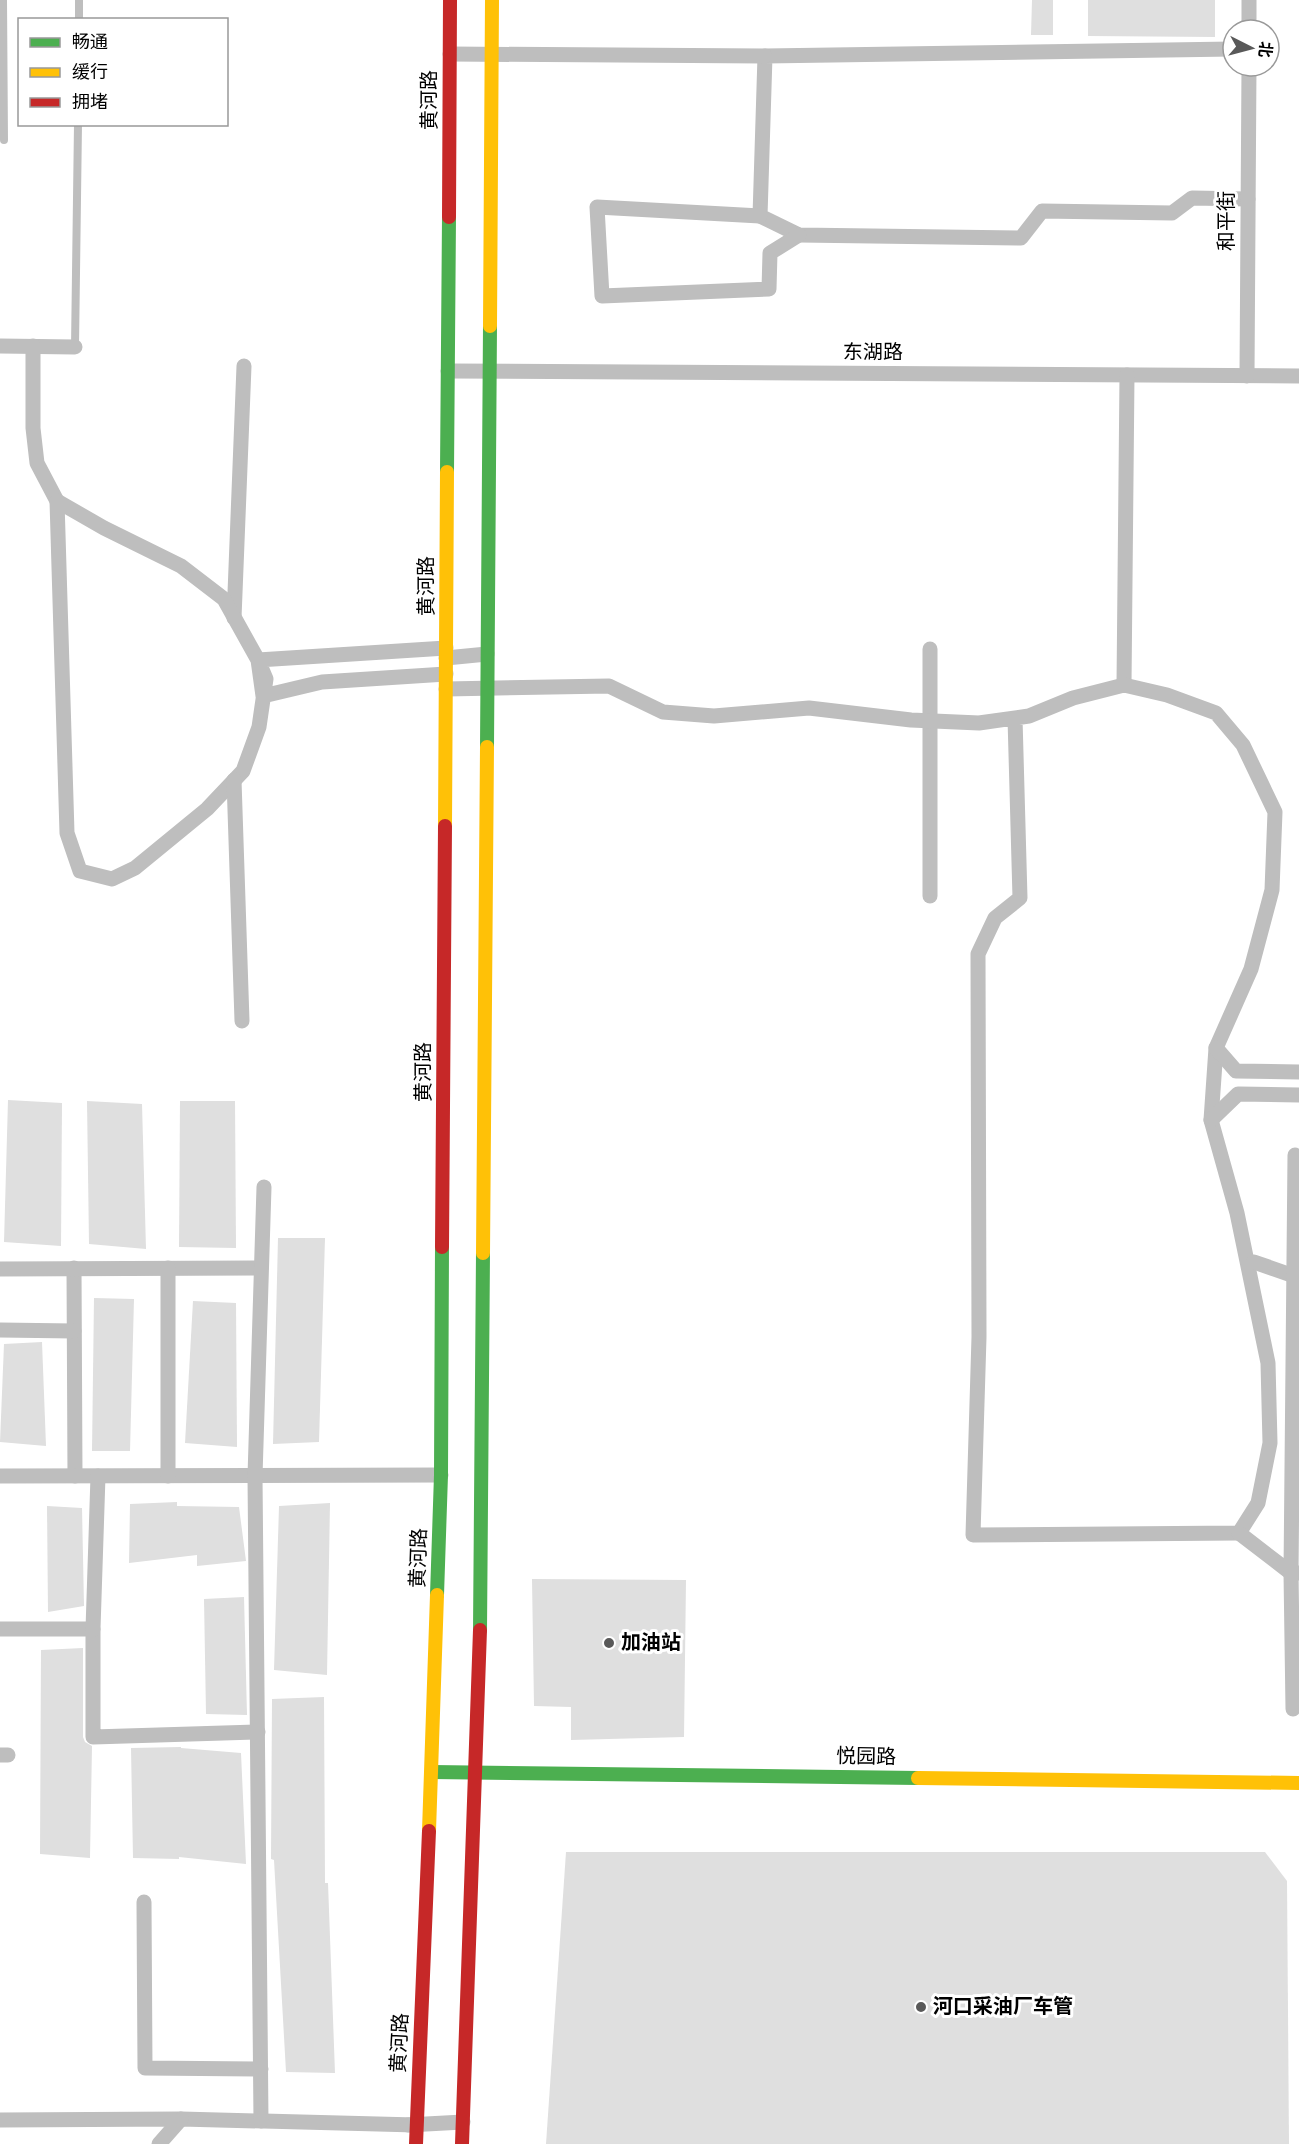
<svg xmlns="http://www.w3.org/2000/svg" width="1299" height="2144" font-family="'Sofia Sans Condensed','Noto Sans SC',sans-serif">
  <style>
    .building { fill: #dfdfdf }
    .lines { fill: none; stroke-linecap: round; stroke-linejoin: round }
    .lane { stroke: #bebebe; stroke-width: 8 }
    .street { stroke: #bebebe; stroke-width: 15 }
    .fast { stroke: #4caf50; stroke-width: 14 }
    .slow { stroke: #ffc107; stroke-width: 14 }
    .jam { stroke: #c62828; stroke-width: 14 }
    .poi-dot { fill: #595959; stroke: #fff; stroke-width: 2 }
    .labels { text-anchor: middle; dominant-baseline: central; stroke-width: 6; stroke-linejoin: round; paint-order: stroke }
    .street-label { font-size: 20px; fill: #000; stroke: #fff }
    .poi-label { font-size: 20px; font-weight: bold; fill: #000; stroke: #fff; text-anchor: start }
  </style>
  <rect width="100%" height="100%" fill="#fff"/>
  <g class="building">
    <path d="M1032,0h21v35h-22z"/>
    <path d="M1088,0h127v37l-127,-1z"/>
    <path d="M8,1100l54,3 -1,143 -57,-4z"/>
    <path d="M87,1101l55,3 4,145 -57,-5z"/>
    <path d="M180,1101h55l1,147 -57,-1z"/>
    <path d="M278,1238h47l-6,204 -46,2z"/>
    <path d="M94,1298l40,1 -4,152h-38z"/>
    <path d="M193,1301l43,2 1,144 -52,-4z"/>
    <path d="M42,1342l4,104 -46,-4 4,-98z"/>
    <path d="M177,1502v4l62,1 7,54 -49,5v-11l-68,8 1,-59z"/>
    <path d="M330,1503l-3,172 -53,-5 5,-164z"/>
    <path d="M47,1506l35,2 2,98 -36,6z"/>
    <path d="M532,1579l154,1 -2,157 -113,3v-33l-37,-1z"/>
    <path d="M244,1597l3,118 -41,-1 -2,-115z"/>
    <path d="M83,1648v89l2,5 7,4 -2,112 -50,-4 1,-204z"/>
    <path d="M324,1697l1,186h3l7,190 -49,-1 -12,-212 -3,-1 1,-160z"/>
    <path d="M181,1747v1l60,5 5,111 -67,-7v2l-46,-1 -2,-110z"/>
    <path d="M566,1852h699l22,29 2,263h-743z"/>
  </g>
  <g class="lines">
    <g class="lane">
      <path d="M3,0l1,140"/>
      <path d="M79,20v-20"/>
      <path d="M75,347l3,-223"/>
    </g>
    <g class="street">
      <path d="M1249,30v-30"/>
      <path d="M1233,49l-468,7 -5,160 39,19 222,3 21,-27 130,2 20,-15 56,1"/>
      <path d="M450,54l315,2"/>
      <path d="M760,216l-163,-9 5,89 167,-7 1,-36 29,-18"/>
      <path d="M0,346l75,1"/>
      <path d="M33,346v82l4,35 20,38"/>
      <path d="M448,371l851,5"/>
      <path d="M1247,376l2,-310"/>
      <path d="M234,618l10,-252"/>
      <path d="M930,649v247"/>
      <path d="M446,658l41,-4"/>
      <path d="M446,674l-124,8 -59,14 -5,-36 8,19 -7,48 -16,44 -36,38 -72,59 -23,11 -32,-8 -13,-38 -10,-332 47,27 77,38 43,33 34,61 188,-12"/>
      <path d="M1124,685l3,-310"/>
      <path d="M446,689l163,-3 54,26 51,4 95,-8 102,12 68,3 50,-7 44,-18 51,-13 43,10 49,18 27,32 32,67 -3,78 -21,79 -35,79 -5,72 26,93 31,150 2,80 -12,60 -19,30 -266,2 6,-198 -1,-383 17,-36 25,-20 -5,-180"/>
      <path d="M234,780l8,241"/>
      <path d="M1216,1048l20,23 63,1"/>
      <path d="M1211,1120l27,-26 61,1"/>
      <path d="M1254,1262l40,14h5"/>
      <path d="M74,1268l1,208"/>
      <path d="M0,1269l261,-1"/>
      <path d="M0,1330l74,1"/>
      <path d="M0,1476l441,-1"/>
      <path d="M168,1476v-208"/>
      <path d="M1239,1533l52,40 4,-418"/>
      <path d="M0,1629h93v108l165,-5"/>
      <path d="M93,1629l5,-153"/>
      <path d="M1293,1709l-2,-136h8"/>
      <path d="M0,1755h8"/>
      <path d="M144,1902l1,166 116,1"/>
      <path d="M0,2120l181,-1 235,6"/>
      <path d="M261,2121l-6,-645 9,-289"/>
      <path d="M408,2125l55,-3"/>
      <path d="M159,2144l22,-25"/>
    </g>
    <g class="fast">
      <path d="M447,472l2,-255"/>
      <path d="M487,747l3,-421"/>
      <path d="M437,1595l4,-120 1,-228"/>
      <path d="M480,1630l3,-377"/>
      <path d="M432,1772l486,6"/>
    </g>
    <g class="slow">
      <path d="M490,326l2,-326"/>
      <path d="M445,826l2,-354"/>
      <path d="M483,1253l4,-506"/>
      <path d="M918,1778l381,5"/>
      <path d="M429,1831l8,-236"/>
    </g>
    <g class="jam">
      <path d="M449,217l1,-217"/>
      <path d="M442,1247l3,-421"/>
      <path d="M416,2144l13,-313"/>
      <path d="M462,2144l18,-514"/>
    </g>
  </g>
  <g class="poi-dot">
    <circle cx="609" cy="1643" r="6"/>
    <circle cx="921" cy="2007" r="6"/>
  </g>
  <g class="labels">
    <g class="street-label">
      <text transform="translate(430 100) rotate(-90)">黄河路</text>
      <text transform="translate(1227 221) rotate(-90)">和平街</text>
      <text x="873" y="353">东湖路</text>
      <text transform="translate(427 586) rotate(-90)">黄河路</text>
      <text transform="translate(424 1072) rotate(-90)">黄河路</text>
      <text transform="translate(419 1558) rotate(-88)">黄河路</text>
      <text transform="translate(866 1757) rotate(1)">悦园路</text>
      <text transform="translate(400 2043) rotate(-87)">黄河路</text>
    </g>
    <g class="poi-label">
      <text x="621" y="1643">加油站</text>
      <text x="933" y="2007">河口采油厂车管</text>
    </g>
  </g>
  <rect x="18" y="18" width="210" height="108" fill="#ffffff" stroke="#999999" stroke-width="1.5"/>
  <rect x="30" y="38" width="30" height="9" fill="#4caf50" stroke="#999999" stroke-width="1.5"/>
  <text x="72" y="48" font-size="18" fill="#000000">畅通</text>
  <rect x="30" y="68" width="30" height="9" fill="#ffc107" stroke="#999999" stroke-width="1.5"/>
  <text x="72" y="78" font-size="18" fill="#000000">缓行</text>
  <rect x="30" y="98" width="30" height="9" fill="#c62828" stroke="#999999" stroke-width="1.5"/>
  <text x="72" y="108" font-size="18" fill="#000000">拥堵</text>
  <g transform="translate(1251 48) rotate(96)"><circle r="28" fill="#ffffff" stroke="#999999" stroke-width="1.5"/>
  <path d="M0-4.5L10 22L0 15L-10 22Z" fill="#595959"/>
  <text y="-9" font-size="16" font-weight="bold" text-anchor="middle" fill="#000000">北</text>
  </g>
</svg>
